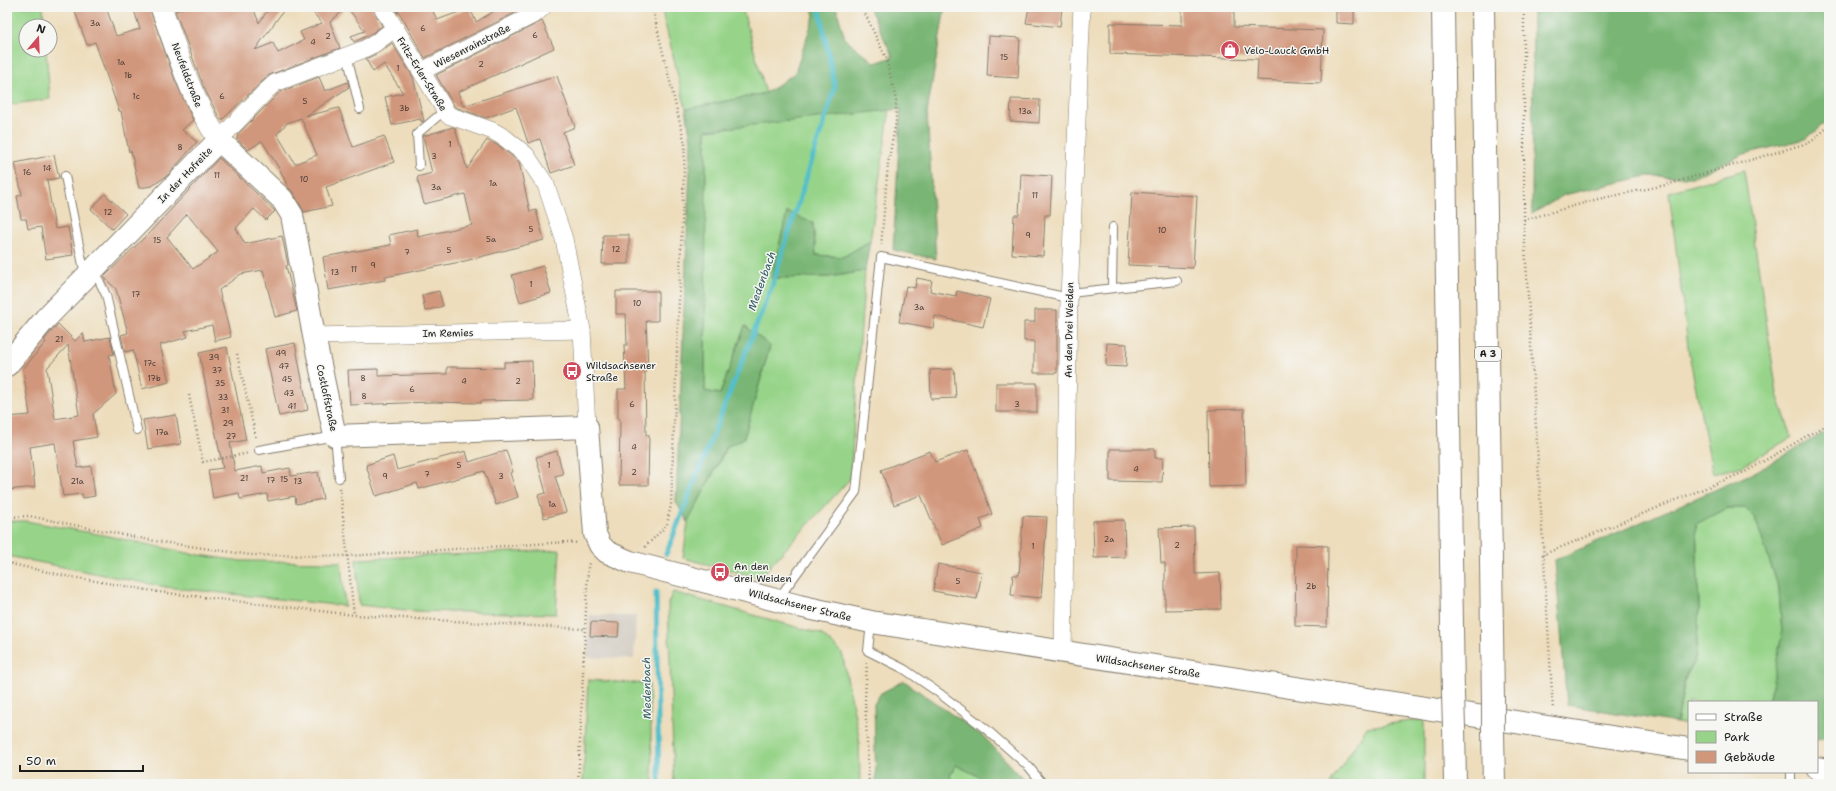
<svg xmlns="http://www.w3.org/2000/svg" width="1836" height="791" font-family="'Shantell Sans',sans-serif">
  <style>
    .industrial { fill: #cbc3b8 }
    .green { fill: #97d489; stroke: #5a7852 }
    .forest { fill: #79b675; stroke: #4a6948 }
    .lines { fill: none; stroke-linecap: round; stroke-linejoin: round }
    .stream { stroke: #52bfca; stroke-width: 5 }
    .building { fill: #d1977b; fill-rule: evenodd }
    .service-casing { stroke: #847c6c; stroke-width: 10 }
    .minor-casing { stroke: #847c6c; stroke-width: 18 }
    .tertiary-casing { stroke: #847c6c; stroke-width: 22 }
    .secondary-casing { stroke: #847c6c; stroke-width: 24 }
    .motorway-casing { stroke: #847c6c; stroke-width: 24 }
    .path { stroke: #847c6c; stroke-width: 2.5; stroke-dasharray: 1 3; stroke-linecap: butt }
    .service { stroke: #fff; stroke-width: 8 }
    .minor { stroke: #fff; stroke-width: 17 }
    .tertiary { stroke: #fff; stroke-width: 21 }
    .secondary { stroke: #fff; stroke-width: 22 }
    .motorway { stroke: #fff; stroke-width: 22 }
    .motorway-bridge-casing { stroke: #847c6c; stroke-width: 24; stroke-linecap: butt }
    .motorway-bridge { stroke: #fff; stroke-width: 22 }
    .labels { text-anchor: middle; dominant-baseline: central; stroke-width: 3; stroke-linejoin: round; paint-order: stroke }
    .number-label { font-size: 8px; fill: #493b34 }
    .shield { fill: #f6f6f2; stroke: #5d5d5c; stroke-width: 1 }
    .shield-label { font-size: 9px; font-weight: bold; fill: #1c1c1c }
    .street-label { font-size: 10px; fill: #1c1c1c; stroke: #f6f6f2 }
    .poi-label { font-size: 10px; fill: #1c1c1c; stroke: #f6f6f2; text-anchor: start }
    .water-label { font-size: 11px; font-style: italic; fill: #325d62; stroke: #f6f6f2 }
  </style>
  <rect width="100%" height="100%" fill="#f6f6f2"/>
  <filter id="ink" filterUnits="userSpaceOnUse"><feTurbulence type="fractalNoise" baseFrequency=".025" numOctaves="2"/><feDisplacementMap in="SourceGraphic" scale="8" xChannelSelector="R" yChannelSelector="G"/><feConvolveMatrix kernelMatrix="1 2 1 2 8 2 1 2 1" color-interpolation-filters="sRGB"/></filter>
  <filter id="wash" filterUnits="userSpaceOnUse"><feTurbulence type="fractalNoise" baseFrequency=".012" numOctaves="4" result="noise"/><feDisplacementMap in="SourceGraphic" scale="16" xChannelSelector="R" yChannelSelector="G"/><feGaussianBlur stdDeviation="0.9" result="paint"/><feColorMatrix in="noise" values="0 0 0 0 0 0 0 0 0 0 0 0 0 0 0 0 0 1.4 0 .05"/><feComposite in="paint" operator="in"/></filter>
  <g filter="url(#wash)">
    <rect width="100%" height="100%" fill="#edddbc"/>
    <path class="industrial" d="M589,615l47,1 -2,43 -47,-2z"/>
    <g class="green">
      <path d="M7,7h36l1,19h-18v24h20l4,49 -43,6z"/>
      <path d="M661,7h81l24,86 -80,16z"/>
      <path d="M890,109l-20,132 -27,16 -27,-2 -3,-32 -42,55 58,-1 36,-6 -15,208 -91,99 -76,-20 5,-36 39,-75 17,-9 26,-92 -25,-20 -25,68 -15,-3 1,-261z"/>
      <path d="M1744,170l33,224 15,43 -50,29 -29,8 -24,-120 -20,-162z"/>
      <path d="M1728,508h17l10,10 24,71 3,45 -13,68h-80v23l-12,-2 9,-46 10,-20 3,-48 -3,-86z"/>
      <path d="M7,521h19l82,15 84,18 49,7 100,1 4,44 -180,-19 -158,-31z"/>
      <path d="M560,550l-4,64 -141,-3 -56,-6 -3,-46z"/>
      <path d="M673,592l148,42 21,19 17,83 1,48h-186l-6,-181z"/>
      <path d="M588,680l61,4 4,100h-70z"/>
      <path d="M1424,719v65h-94l37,-57z"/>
      <path d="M956,765l20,10 9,9h-31l-4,-8z"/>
    </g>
    <g class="forest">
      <path d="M812,7h24l9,32 30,24 18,-6 -24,-50h76l-18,106 9,146 -43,-9 8,-141 -195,21 -1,261 15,3 25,-68 25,20 -26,92 -18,9 -38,75 -12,-20 15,-361 -5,-32 80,-16 29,-20 19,-57z"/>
      <path d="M1533,7h296v112l-23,20 -62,15 -51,23 -46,-1 -83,19 -32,19z"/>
      <path d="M787,212l26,11 3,32 27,2 27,-16 -5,30 -36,6 -58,1z"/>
      <path d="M1829,430v309h-12v-37h-48l13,-68 -3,-45 -24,-71 -10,-10h-17l-32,16 3,85 -3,48 -11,20 -8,46 -110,-18 -12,-145 198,-87z"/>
      <path d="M904,681l80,56 44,47h-43l-9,-9 -20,-10 -6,10 4,9h-78l-2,-80 7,-11z"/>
    </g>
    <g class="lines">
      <g class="stream">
        <path d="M666,554l107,-271 62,-196 -16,-80"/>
        <path d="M656,592l3,192"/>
      </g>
    </g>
    <g id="blocks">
      <g class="building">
        <path d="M87,7h19l10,29 24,-7 -7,-22h16l26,73 18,40 -11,10 15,12 -29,33 -16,11 -13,2 -8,-37 -2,1 -8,-41h-2l-24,-69 -8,3 -12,-34z"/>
        <path d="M186,7h67l6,16 11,-16h16l-31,43 18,-7 5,10 26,-13 -4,-8 22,-9 -14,-16h39l-17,15 10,26 -71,27 -47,45 -2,-1 -16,-31 -29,-77z"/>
        <path d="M347,7h25l10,19 -13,9 -15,7 -3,-6 14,-5z"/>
        <path d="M394,7h37l6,13 33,-12 6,14 25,-15h26l-102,51 -29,-51 2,7z"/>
        <path d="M1029,7h33l-2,20 -34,-4z"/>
        <path d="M1182,7h52v20l89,3 -2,53 -64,-3 1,-21 -148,-5v-31l72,2z"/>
        <path d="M1336,7h18v17l-18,-1z"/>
        <path d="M542,21l12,27 -96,44 5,14 94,-30 18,51 -12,5 11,33 -23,8 -11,-34 -12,4 -12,-36 -30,11 -31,-11 -19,-32z"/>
        <path d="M989,36l31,2 -2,40 -31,-2z"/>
        <path d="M392,43l21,34 11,44 -2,1 -2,-3 -28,6 -7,-28 18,-4 -19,-29 -11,8 -7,-13 14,-7z"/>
        <path d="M319,77l6,14 23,-9 1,5 -43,29 33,-8 14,39 31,-11 10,26 -68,25 6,19 -28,6 -11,-20 -5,-5 -8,-17 -18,-29 -14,9 -11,-11 1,-5 42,-42zM301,118l16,37 -22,9 -18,-30 10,-11z"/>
        <path d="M1011,99l29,1 -1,23 -29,-2z"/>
        <path d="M453,127l2,1 12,41 20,-29 12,6 20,16 11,50 6,-2 8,30 -79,21 -80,16v3l-57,10 -5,-33 68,-12 -2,-10 28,-6 1,8 54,-12 -7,-31 -41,10 -7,-27 15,-4 -9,-37z"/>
        <path d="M54,155l5,23 -12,2 8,49 13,-2 5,28 -27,4 -5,-32 -13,2 -2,-10h-5l-4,-23 5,-1 -7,-32z"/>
        <path d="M219,158l56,53 -9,9 -12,-11 -18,19 9,16 37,-8 6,29 -2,1 11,45 -22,6 -12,-47 -22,4 -22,16 12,47 -16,4 -3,-16 -27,6 3,6 -28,8 9,37 -27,7 -9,-39 -8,2 -4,-17 7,-2 -12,-44 -12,-12 44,-43zM187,214l31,38 -25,17 -26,-32z"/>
        <path d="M1021,174l31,2 -2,39h-5l-2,41 -31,-2 2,-39h5z"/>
        <path d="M1132,192l65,4 -4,72 -65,-3z"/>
        <path d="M105,194l21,20 -14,15 -21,-20z"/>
        <path d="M603,235h26v29h-27z"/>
        <path d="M543,266l8,27 -31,9 -8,-27z"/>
        <path d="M917,278l15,3 -2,10 26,5 1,-5 33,8 -7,28 -48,-11 -2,12 -34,-6 7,-36 9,2z"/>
        <path d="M439,291l4,15 -18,5 -3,-16z"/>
        <path d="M616,291h42v30h-12l2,49h-3l1,65h3l-1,50h-29l1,-66h-2v-30h8l-2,-44h3l-1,-31h-10z"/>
        <path d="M1035,310h22v63h-23v-32h-10v-19h11z"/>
        <path d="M58,324l17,17 8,-8 2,9 25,-5 4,17 -5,1 7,39 -23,20 4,23 -24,4 5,27 13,-2 4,30 -12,2 -1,-4 -19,2 -8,-53 -25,4 5,40 -28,3v-73l23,-2 -7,-46 23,-27 -2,-2zM68,345l11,70 -24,4 -8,-51z"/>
        <path d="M295,343l13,67 -29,6 -14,-67z"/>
        <path d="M1107,343l20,1 -1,23 -20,-1z"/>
        <path d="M227,347l19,93 -16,3 5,28 27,-5 1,7 27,-5 1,8 27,-4 5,27 -27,5 -1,-8 -27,5 -1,-7 -27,5 -1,-6 -26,5 -5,-28 15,-2 -24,-115z"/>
        <path d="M532,361l1,39 -52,1v2l-50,-1 -81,3 -2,-35 30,-1v7l69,-2v-7l57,1v-6z"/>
        <path d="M954,369l2,29 -25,1 -1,-29z"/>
        <rect x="996" y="383" width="41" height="29"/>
        <path d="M1244,409l2,77 -37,1 -1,-77z"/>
        <path d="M176,415l5,29 -33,5 -5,-29z"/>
        <path d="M1110,449h45v9h8l-1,24 -52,-1z"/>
        <path d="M506,450l7,22 -3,1 8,24 -22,8 -12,-34 -65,18 -2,-6 -41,13 -10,-31 27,-9 4,14 69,-19 3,11z"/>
        <path d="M968,450l24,64 -12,5 3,9 -41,17 -21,-50 -27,10 -13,-35 49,-19 5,11z"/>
        <path d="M557,451l6,23 -8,2 11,36 -22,6 -6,-23 8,-2 -10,-36z"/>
        <path d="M1023,516l24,1 -6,81 -30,-3 2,-20h6z"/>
        <path d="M1124,520l1,37 -31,1 -1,-37z"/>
        <path d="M1194,527l1,47 25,-1 1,36 -56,1v-47h-4l-2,-35z"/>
        <path d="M1296,545l32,1 -1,81 -32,-1z"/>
        <path d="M938,564l44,8 -5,27 -44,-8z"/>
        <path d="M591,622l28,1 -1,14 -28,-1z"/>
      </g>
    </g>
  </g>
  <g filter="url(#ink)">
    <use href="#blocks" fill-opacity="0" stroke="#847c6c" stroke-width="1"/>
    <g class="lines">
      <g class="service-casing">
        <g id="service">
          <path d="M347,55l13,54"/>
          <path d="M419,166l-2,-32 27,-23"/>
          <path d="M65,176l20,99"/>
          <path d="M94,270l12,25 31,135"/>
          <path d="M1112,288l1,-61"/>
          <path d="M1070,293l107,-12"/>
          <path d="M259,450l76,-14 4,42"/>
          <path d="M778,599l78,-107 25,-235 188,41"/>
          <path d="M871,623l-3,28 36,18 35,24 47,36 43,38 14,17"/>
          <path d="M1791,784v-12"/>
        </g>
      </g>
      <g class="minor-casing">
        <g id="minor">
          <path d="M382,7l66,108 45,16 12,7 21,17 20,30 18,54 18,91 5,97"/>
          <path d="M422,71l113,-57 8,-7"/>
          <path d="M219,140l47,-49 9,-8 87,-33 12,-6 20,-15"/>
          <path d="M314,336l268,-6"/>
          <path d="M1063,653l6,-355 13,-291"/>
        </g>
      </g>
      <g class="tertiary-casing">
        <path id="tertiary" d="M161,7c17,46 30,93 58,133"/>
      </g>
      <g class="secondary-casing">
        <g id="secondary">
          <path d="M7,365l39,-47 173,-178 63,59 10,16 22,121 21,100 252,-9 8,107 5,11 7,7 23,10 169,44 72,16 818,127"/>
          <path d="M1817,768l12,2"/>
        </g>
      </g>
      <g class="motorway-casing">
        <g id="motorway">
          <path d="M1443,7l10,688"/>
          <path d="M1483,7l10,694"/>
          <path d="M1454,727l1,57"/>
          <path d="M1493,732l1,52"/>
        </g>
      </g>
      <g class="path">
        <path d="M862,7l24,51 10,42v22l-8,41 -7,84"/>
        <path d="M1524,7v222l29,481"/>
        <path d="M1524,220l74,-21 68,-14 145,-43 18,-16"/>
        <path d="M237,354l19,84"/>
        <path d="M189,395l14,67 46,-9"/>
        <path d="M340,488l14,127"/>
        <path d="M7,517l22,-1 126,25 96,14 96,1 220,-14 11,1"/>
        <path d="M645,547l22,-22 4,-21 14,-360 -33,-137"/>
        <path d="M1542,555l205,-84 82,-48"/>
        <path d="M7,563l59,13 93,16 195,23 230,14"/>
        <path d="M867,663l-2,37 4,84"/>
        <path d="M578,784l10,-218 2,-5"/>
      </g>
      <use href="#service" class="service"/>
      <use href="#minor" class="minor"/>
      <use href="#tertiary" class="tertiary"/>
      <use href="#secondary" class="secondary"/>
      <use href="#motorway" class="motorway"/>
      <g class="motorway-bridge-casing">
        <g id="motorway-bridge">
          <path d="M1453,695l1,32"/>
          <path d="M1493,701v31"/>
        </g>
      </g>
      <use href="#motorway-bridge" class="motorway-bridge"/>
    </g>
  </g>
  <defs>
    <g id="shop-disc" transform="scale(1)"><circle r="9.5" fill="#d1495b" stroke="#f6f6f2"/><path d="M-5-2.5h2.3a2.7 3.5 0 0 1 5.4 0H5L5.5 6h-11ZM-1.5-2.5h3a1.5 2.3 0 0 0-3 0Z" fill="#fff"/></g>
    <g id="bus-disc" transform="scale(1)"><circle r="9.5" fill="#d1495b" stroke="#f6f6f2"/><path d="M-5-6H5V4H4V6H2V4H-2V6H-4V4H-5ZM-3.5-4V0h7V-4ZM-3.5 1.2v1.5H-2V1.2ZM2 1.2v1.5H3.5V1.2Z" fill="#fff"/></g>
  </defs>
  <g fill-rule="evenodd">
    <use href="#shop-disc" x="1230" y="50"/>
    <use href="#bus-disc" x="572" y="371"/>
    <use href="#bus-disc" x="720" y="572"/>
  </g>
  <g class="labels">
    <g class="number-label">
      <text x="95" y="23">3a</text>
      <text x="423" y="28">6</text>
      <text x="535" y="35">6</text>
      <text x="328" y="36">2</text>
      <text x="313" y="42">4</text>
      <text x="1004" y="57">15</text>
      <text x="121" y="62">1a</text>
      <text x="481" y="64">2</text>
      <text x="398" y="68">1</text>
      <text x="128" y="75">1b</text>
      <text x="136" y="96">1c</text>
      <text x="222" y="96">6</text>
      <text x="305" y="101">5</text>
      <text x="404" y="108">3b</text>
      <text x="1025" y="111">13a</text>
      <text x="450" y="144">1</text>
      <text x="180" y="147">8</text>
      <text x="434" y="156">3</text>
      <text x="47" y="168">14</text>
      <text x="27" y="172">16</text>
      <text x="217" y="175">11</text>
      <text x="304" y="179">10</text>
      <text x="493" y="183">1a</text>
      <text x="436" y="187">3a</text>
      <text x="1035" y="195">11</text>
      <text x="108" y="212">12</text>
      <text x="531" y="229">5</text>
      <text x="1162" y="230">10</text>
      <text x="1028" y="235">9</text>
      <text x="491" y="239">5a</text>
      <text x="157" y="240">15</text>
      <text x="616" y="249">12</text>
      <text x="449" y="250">5</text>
      <text x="407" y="252">7</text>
      <text x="373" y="265">9</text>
      <text x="354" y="269">11</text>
      <text x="335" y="272">13</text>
      <text x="531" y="284">1</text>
      <text x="136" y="294">17</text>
      <text x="637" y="303">10</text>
      <text x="919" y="307">3a</text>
      <text x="59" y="339">21</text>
      <text x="281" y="353">49</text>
      <text x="214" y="357">39</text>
      <text x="150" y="363">17c</text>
      <text x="284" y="366">47</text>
      <text x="217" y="370">37</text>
      <text x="154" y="378">17b</text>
      <text x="363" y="378">8</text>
      <text x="287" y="379">45</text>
      <text x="464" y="381">4</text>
      <text x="518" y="381">2</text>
      <text x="220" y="383">35</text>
      <text x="412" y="389">6</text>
      <text x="289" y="393">43</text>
      <text x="364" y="396">8</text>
      <text x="223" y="397">33</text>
      <text x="632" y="404">6</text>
      <text x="1017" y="404">3</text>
      <text x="292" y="406">41</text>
      <text x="225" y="410">31</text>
      <text x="228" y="423">29</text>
      <text x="162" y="432">17a</text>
      <text x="231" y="436">27</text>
      <text x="634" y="447">4</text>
      <text x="459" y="465">5</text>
      <text x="549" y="465">1</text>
      <text x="1136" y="469">4</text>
      <text x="634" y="472">2</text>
      <text x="427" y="474">7</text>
      <text x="385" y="476">9</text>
      <text x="501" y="476">3</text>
      <text x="244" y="478">21</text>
      <text x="284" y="479">15</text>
      <text x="271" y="480">17</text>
      <text x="77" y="481">21a</text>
      <text x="298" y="481">13</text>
      <text x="552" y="504">1a</text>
      <text x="1109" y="539">2a</text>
      <text x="1177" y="545">2</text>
      <text x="1033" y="546">1</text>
      <text x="958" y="581">5</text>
      <text x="1311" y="586">2b</text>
    </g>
    <rect class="shield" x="1475" y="347" width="26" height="14" rx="3"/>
    <g class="shield-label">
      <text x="1488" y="354">A 3</text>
    </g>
    <g class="street-label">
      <text transform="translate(472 46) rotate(-27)">Wiesenrainstraße</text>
      <text transform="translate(422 74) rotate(58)">Fritz-Erler-Straße</text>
      <text transform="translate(187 75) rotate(69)">Neufeldstraße</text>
      <text transform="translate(185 175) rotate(-46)">In der Hofreite</text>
      <text transform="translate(1069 330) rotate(-89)">An den Drei Weiden</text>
      <text transform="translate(448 333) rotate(-1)">Im Remies</text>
      <text transform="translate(327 398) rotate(78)">Costloffstraße</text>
      <text transform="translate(800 605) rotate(14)">Wildsachsener Straße</text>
      <text transform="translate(1148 666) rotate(9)">Wildsachsener Straße</text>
    </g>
    <g class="poi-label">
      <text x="1244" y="50">Velo-Lauck GmbH</text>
      <text x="586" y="365">Wildsachsener<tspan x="586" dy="12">Straße</tspan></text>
      <text x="734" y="566">An den<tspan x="734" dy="12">drei Weiden</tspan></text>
    </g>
    <g class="water-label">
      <text transform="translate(762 281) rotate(-70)">Medenbach</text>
      <text transform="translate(647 688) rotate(-91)">Medenbach</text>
    </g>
  </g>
  <rect width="1836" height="791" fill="none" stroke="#f6f6f2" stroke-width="24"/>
  <rect x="1688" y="701" width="130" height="72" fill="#f6f6f2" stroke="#9f9f9c"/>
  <rect x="1696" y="714" width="20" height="6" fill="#ffffff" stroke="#9f9f9c"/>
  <text x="1724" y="721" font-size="12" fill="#1c1c1c">Straße</text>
  <rect x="1696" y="731" width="20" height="12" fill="#97d489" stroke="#9f9f9c"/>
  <text x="1724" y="741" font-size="12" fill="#1c1c1c">Park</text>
  <rect x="1696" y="751" width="20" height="12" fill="#d1977b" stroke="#9f9f9c"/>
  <text x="1724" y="761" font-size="12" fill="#1c1c1c">Gebäude</text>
  <g transform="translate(38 38) rotate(19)"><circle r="19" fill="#f6f6f2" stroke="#9f9f9c"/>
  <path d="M0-3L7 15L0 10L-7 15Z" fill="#d1495b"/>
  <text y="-6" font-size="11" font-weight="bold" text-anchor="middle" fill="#1c1c1c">N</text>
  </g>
  <path d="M20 765v6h123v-6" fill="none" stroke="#1c1c1c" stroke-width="2"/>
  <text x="26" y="765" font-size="12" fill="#1c1c1c" stroke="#f6f6f2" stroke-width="3" paint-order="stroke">50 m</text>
</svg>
